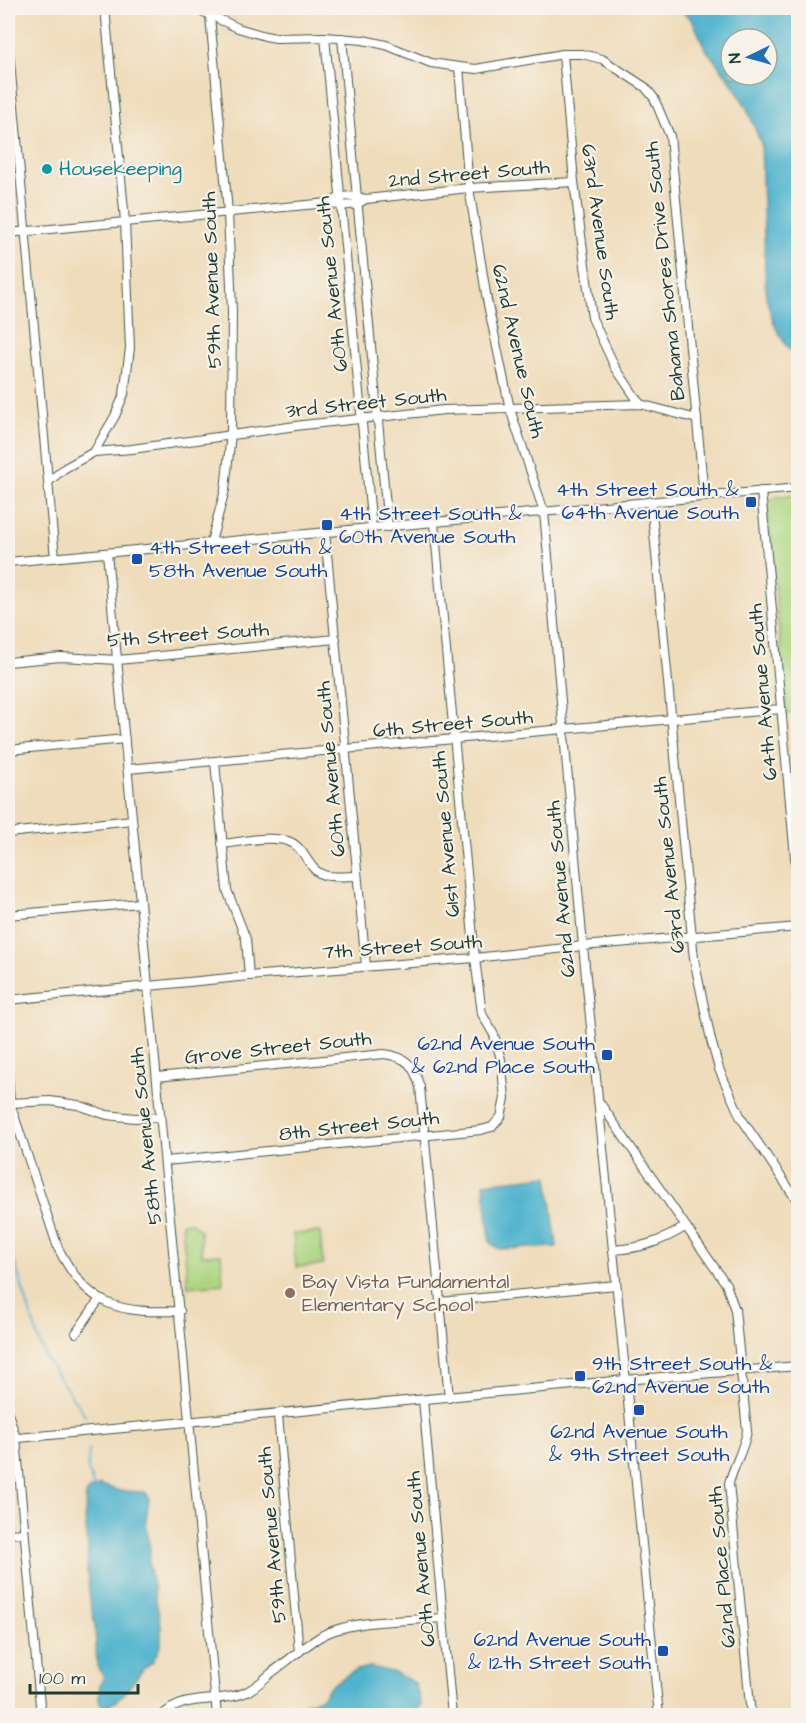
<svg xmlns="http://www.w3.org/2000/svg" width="806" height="1723" font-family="'Architects Daughter',sans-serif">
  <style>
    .green { fill: #abd580; stroke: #65895a; stroke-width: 1.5 }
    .water { fill: #4fb4ce; stroke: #377881; stroke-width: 1.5; fill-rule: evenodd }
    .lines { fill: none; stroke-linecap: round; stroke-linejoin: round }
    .stream { stroke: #4fb4ce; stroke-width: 2 }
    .minor-casing { stroke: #3e5548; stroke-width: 10 }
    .minor { stroke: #fff; stroke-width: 8 }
    .culture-dot { fill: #0f9aa8; stroke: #f7f3e8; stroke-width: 2 }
    .transit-dot { fill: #1a4fb4; stroke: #f7f3e8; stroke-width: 2 }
    .education-dot { fill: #8d6e63; stroke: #f7f3e8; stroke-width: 2 }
    .labels { text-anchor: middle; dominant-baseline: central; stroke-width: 4.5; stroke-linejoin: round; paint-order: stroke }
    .culture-label { font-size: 20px; fill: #0d838f; stroke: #f7f3e8; text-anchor: start }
    .street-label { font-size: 20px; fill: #1f3d34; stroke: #f7f3e8 }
    .transit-label { font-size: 20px; fill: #164399; stroke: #f7f3e8; text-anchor: end }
    .education-label { font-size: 20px; fill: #785e54; stroke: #f7f3e8; text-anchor: start }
  </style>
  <rect width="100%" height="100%" fill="#f7f3e8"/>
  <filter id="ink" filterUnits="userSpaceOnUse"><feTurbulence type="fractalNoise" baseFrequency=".0167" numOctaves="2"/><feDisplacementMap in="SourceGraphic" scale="12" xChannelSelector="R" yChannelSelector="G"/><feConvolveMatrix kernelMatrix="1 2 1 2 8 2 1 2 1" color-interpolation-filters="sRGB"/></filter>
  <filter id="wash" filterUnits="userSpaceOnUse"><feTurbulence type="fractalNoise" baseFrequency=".008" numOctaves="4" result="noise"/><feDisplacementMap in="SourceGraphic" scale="24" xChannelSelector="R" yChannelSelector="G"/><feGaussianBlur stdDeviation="1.35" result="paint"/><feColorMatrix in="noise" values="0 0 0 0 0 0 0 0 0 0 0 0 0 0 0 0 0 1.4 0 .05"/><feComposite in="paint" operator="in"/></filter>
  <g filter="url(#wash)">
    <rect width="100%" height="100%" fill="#efdcba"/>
    <g class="green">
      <path d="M798,495v218l-11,1 -20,-208 2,-5 7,-4z"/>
      <path d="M190,1222l10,8 2,25 19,-1 2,30 -35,3 -6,-64z"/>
      <path d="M320,1232l3,33 -27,2 -3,-33z"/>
    </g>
    <g class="water">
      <path d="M678,8h120v350c-19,-17 -26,-37 -32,-62l-5,-153 -15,-37 -16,-26 -25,-32 -12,-27zM731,39h36v36h-36z"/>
      <path d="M548,1176l9,71 -58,2 -9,-7 -6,-59z"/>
      <path d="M100,1485l20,6 25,1 4,5 -3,25 4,29 -1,14 12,61v19l-8,16 -10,8 -19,25 -9,8 -11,5 -3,-2c-4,-10 -3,-18 3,-28l-7,-12 -2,-39 -4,-18 -4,-37 1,-23 -3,-31 1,-22 3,-5z"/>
      <path d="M371,1667l24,6 20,10 6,21 -5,11h-118l5,-11 20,-7 7,-11 26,-16z"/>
    </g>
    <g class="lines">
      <g class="stream">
        <path d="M8,1242l32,102 8,18 37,53"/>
        <path d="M89,1449l-1,21 6,18"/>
        <path d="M240,1706l15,10"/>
      </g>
    </g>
  </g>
  <g filter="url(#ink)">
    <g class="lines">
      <g class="minor-casing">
        <g id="minor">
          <path d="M195,8l43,20 27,8 11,2 49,-1 38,3 23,5 45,18 28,4 17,2 87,-15h19l20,5 43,28 9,11 16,38 34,360"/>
          <path d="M210,16l18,196 4,99 -1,123 -6,56 -14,52"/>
          <path d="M325,37l47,491"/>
          <path d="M342,38l46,489"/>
          <path d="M8,40l47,518"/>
          <path d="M563,54l11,128 18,136 23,49 25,37"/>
          <path d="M459,67l10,121 18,112 23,109 34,103 39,434 76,770"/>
          <path d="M335,200c10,-6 21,-4 31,-1l103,-11 105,-6"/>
          <path d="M8,233l320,-30c14,4 26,4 38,-4"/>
          <path d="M94,452l21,-36 9,-22 6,-46 -5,-127 -20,-213"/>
          <path d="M48,482l17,-14 29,-16 38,-3 171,-24 141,-15 196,-6 57,15"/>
          <path d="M761,491l37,398"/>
          <path d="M651,501l43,458 17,81 8,29 22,49 57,84"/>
          <path d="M325,533l41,433"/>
          <path d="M107,553l110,1163"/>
          <path d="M8,562l790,-74"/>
          <path d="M8,662l53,-5 57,3 218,-21"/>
          <path d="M8,750l117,-11"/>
          <path d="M215,762l12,128 19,49 3,37"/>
          <path d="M128,769l653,-60"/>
          <path d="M8,833l124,-13"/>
          <path d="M222,844c20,-2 47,-9 66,-3 18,6 19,29 36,34 10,3 23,1 33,1"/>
          <path d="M8,915l132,-12"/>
          <path d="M8,1000l241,-24 226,-18 108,-12 215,-19"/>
          <path d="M8,1074l2,29 48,145c31,60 60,65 122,63"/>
          <path d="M157,1077l227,-23c24,3 30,12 36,33l29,311"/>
          <path d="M10,1103l40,-2 28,4 29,10 28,3 26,-1"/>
          <path d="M600,1103l126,181 9,26 12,121c-3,18 -13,34 -18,52l22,233"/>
          <path d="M166,1161l315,-31 11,-3 9,-10 4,-19 -4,-39 -7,-24 -12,-21 -7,-56 -41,-435"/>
          <path d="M613,1250c29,-2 47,-8 72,-23"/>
          <path d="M440,1302l176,-17"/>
          <path d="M76,1333l23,-33"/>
          <path d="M423,1400l29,316"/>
          <path d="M8,1413l8,25 25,278"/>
          <path d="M278,1415l21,237"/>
          <path d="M8,1439l617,-59 173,-14"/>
          <path d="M8,1534l16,-1"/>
          <path d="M162,1716c22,-23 55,-12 82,-23 10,-4 18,-12 26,-19 16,-12 31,-25 48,-36 29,-19 90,-17 125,-20"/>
        </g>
      </g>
      <use href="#minor" class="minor"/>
    </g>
  </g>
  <circle class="culture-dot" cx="47" cy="169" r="6"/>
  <g class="transit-dot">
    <rect x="745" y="496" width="12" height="12" rx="3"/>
    <rect x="321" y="519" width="12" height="12" rx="3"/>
    <rect x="131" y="553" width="12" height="12" rx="3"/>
    <rect x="601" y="1049" width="12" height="12" rx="3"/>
    <rect x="574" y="1370" width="12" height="12" rx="3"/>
    <rect x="633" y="1404" width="12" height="12" rx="3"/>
    <rect x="657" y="1645" width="12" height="12" rx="3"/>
  </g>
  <circle class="education-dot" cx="290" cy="1293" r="6"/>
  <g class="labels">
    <g class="culture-label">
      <text x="59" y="169">Housekeeping</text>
    </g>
    <g class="street-label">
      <text transform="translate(469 174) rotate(-5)">2nd Street South</text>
      <text transform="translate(600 232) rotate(82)">63rd Avenue South</text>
      <text transform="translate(665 271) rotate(-96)">Bahama Shores Drive South</text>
      <text transform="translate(212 280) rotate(-92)">59th Avenue South</text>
      <text transform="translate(332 284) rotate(-96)">60th Avenue South</text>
      <text transform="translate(518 351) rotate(77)">62nd Avenue South</text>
      <text transform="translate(366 403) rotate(-6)">3rd Street South</text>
      <text transform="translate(188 635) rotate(-4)">5th Street South</text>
      <text transform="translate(763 692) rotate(-95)">64th Avenue South</text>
      <text transform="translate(453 724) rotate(-5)">6th Street South</text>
      <text transform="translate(331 769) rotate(-95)">60th Avenue South</text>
      <text transform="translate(446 834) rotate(-95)">61st Avenue South</text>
      <text transform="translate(669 865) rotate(-96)">63rd Avenue South</text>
      <text transform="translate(561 889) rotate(-95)">62nd Avenue South</text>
      <text transform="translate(402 947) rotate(-4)">7th Street South</text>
      <text transform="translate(278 1048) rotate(-6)">Grove Street South</text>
      <text transform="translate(359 1126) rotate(-6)">8th Street South</text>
      <text transform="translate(146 1136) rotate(-96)">58th Avenue South</text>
      <text transform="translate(272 1535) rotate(-95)">59th Avenue South</text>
      <text transform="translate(421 1559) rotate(-95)">60th Avenue South</text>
      <text transform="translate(722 1567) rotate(-95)">62nd Place South</text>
    </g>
    <g class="transit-label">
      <text x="739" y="490">4th Street South &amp;<tspan x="739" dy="23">64th Avenue South</tspan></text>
      <text x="339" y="514" text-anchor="start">4th Street South &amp;<tspan x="339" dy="23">60th Avenue South</tspan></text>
      <text x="149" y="548" text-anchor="start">4th Street South &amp;<tspan x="149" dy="23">58th Avenue South</tspan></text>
      <text x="595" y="1044">62nd Avenue South<tspan x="595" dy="23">&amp; 62nd Place South</tspan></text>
      <text x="592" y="1364" text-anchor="start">9th Street South &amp;<tspan x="592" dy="23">62nd Avenue South</tspan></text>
      <text x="639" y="1432" text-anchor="middle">62nd Avenue South<tspan x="639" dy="23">&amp; 9th Street South</tspan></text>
      <text x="651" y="1640">62nd Avenue South<tspan x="651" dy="23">&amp; 12th Street South</tspan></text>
    </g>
    <g class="education-label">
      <text x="302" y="1282">Bay Vista Fundamental<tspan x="302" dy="23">Elementary School</tspan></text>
    </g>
  </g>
  <rect width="806" height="1723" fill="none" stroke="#f7f3e8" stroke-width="30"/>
  <g transform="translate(749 57) rotate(265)"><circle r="28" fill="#f7f3e8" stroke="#a1aaa0" stroke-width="1.5"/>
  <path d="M0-4.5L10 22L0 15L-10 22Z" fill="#1f6fb2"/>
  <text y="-9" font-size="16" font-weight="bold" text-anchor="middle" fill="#1f3d34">N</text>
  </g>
  <path d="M30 1684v9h108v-9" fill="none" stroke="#1f3d34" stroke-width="3"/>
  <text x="39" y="1684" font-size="18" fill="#1f3d34" stroke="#f7f3e8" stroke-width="4.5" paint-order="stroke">100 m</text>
</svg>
